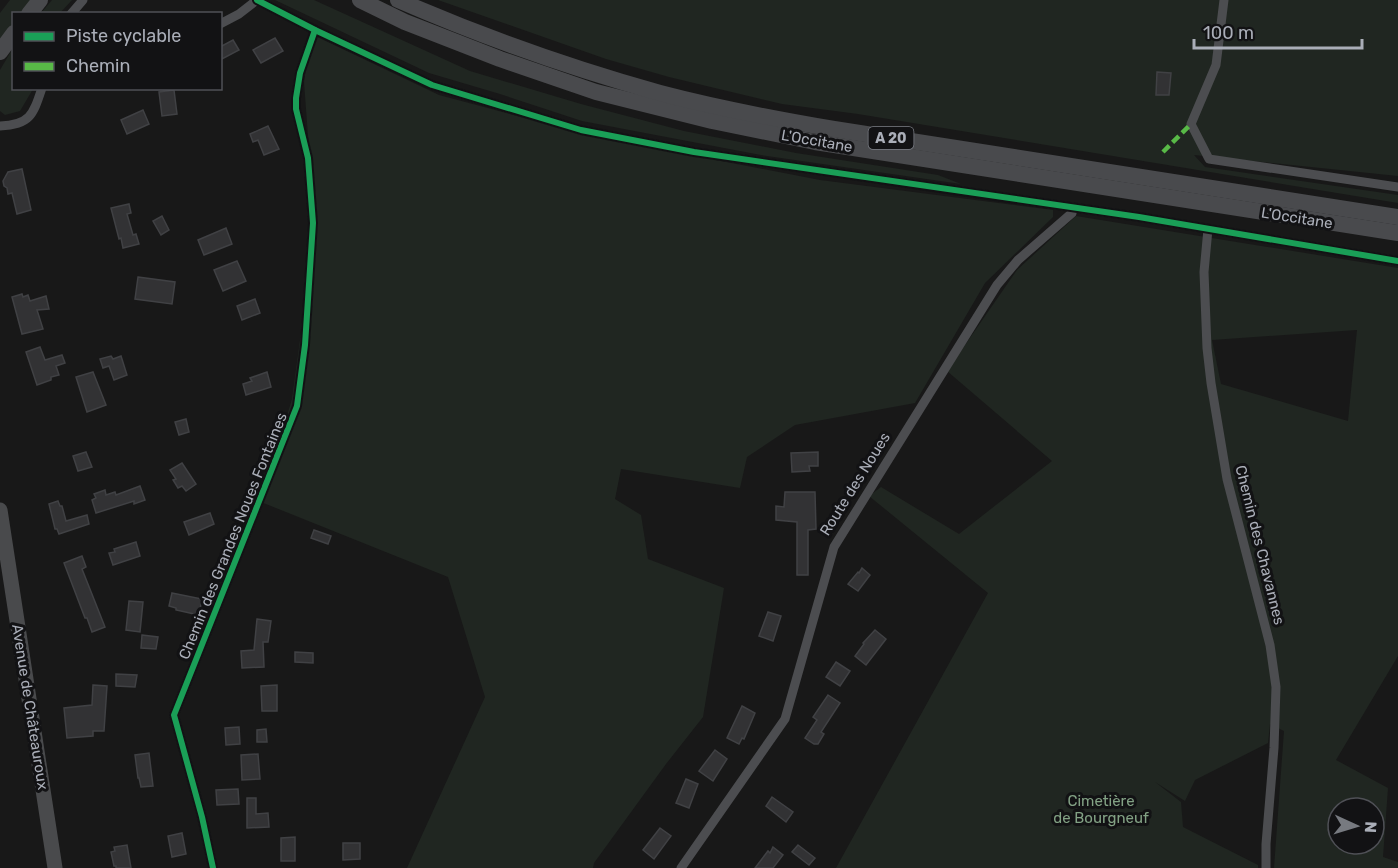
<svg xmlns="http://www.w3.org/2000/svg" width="1398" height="868" font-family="Rubik,sans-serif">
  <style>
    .green { fill: #202621; fill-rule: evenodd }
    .building { fill: #323234; stroke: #404144; stroke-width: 1.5 }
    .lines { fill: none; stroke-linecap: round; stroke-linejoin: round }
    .minor { stroke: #4c4d50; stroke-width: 9 }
    .primary { stroke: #494a4c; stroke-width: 15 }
    .motorway { stroke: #494a4d; stroke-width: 16 }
    .quiet { stroke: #58b947; stroke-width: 4.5; stroke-dasharray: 9 4.5; stroke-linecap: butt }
    .cycleway-casing { stroke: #121214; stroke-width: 10 }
    .cycleway { stroke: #1a9f57; stroke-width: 6 }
    .labels { text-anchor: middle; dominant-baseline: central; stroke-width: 6; stroke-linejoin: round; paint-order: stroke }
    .shield { fill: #121214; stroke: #7c7f87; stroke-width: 1.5 }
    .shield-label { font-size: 14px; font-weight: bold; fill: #aaaeb8 }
    .street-label { font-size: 15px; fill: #aaaeb8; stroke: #121214 }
    .park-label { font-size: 15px; fill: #82a184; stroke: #121214 }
  </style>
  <rect width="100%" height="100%" fill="#181818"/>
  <g class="green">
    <path d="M10,0h23l-10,13 -9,1 -1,13 -13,18v-32z"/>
    <path d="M52,0h20l-12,13h-19z"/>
    <path d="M275,0h39l156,71 111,33 103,27 112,22 142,22 23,9 -200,-29 -179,-34 -82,-27 -71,-21z"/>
    <path d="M438,0h960v176l-204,-21 11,12 193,28v8l-540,-89 -76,-10 -113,-27 -63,-18z"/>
    <path d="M311,34l128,61 157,42 224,43 233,30v7l-68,66 -70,120 -120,22 -48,32 -7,31 -119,-19 -6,30 26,16 7,44 76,29 -21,129 -37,47 -72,99 -1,5h-186l78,-171 -37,-120 -187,-75 31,-103 23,-170 -11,-147z"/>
    <path d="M13,48l1,40 19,1 -13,22 -15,4 -5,-4v-41z"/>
    <path d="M1076,216l322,52v388l-62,104 52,28 -5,69 15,5v6h-124l10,-137 -14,-7 -2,19 -73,37 -10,21 -30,-19 26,20 2,25 75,38v3h-422l152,-275 -119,-97 12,-9 78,47 93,-73 -105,-90 70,-101zM1357,330l-9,91 -127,-37 -9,-44zM1338,808h36v36h-36z"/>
  </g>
  <g class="building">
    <path d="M275,38l8,13 -22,12 -8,-13z"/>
    <path d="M233,40l6,10 -19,10v-13z"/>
    <path d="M1157,72l14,1 -2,22h-13z"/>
    <path d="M174,90l3,24 -15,2 -3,-24z"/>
    <path d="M143,110l6,14 -22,10 -6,-14z"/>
    <path d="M268,126l11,23 -15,6 -6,-15 -5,2 -3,-8z"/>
    <path d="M22,169l9,41 -14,4 -5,-21 -4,1 -1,-6 -3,-2 -1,-5 5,-9z"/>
    <path d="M129,204l2,9 -4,1 6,21 3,-1 3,10 -16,4 -2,-10 -2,1 -8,-31z"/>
    <path d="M162,216l7,14 -8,5 -8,-14z"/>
    <path d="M226,228l6,16 -28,11 -6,-15z"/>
    <path d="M237,261l9,20 -23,10 -9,-21z"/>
    <path d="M138,277l37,5 -3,22 -37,-5z"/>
    <path d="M22,294l1,3 5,-2 2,6 16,-5 3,13 -12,1 6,19 -21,5 -10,-37z"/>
    <path d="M255,299l5,14 -18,7 -5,-14z"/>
    <path d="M40,347l5,13 17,-5 3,8 -9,3 3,9 -8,2v3l-14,5 -11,-33z"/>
    <path d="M111,356l2,3 8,-3 6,19 -13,5 -5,-14 -6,2 -3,-9z"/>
    <path d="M93,372l13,33 -19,7 -11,-35z"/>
    <path d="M267,372l4,15 -25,8 -3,-11 9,-3 -2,-3z"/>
    <path d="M186,419l3,13 -10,3 -4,-13z"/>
    <path d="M86,452l6,15 -14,4 -5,-15z"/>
    <path d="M818,452v14h-9l1,5 -18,1 -1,-19z"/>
    <path d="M182,463l14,21 -10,7 -4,-5 -4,2 -5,-8 3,-1 -6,-9z"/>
    <path d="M140,486l5,14 -11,4v-3l-38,12 -4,-13 4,-2 -2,-4 11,-4 1,5 9,-3 1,3z"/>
    <path d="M785,492h30l1,37 -8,1v45h-11v-53l-21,-2v-14l8,1z"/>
    <path d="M58,501l2,5h2l4,15 21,-6 2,9 -30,10 -2,-5h-2l-6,-25z"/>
    <path d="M210,513l4,11 -25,11 -5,-13z"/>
    <path d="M314,530l17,6 -3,8 -17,-6z"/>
    <path d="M136,542l4,14 -27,9 -4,-12 6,-1 -1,-3z"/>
    <path d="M82,556l4,11 -4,2 23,58 -13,5 -5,-14h-2l-21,-55z"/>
    <path d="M862,568l8,7 -12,16 -10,-7 10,-12 1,1z"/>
    <path d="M172,593l30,6 -3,16 -23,-5v-2l-7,-2z"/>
    <path d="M129,601l14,1 -3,30 -14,-2z"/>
    <path d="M768,612l13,4 -8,25 -14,-5z"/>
    <path d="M257,619l14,2 -3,21h-5l1,25 -22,1 -1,-17 13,-1z"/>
    <path d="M875,630l11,9 -20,26 -11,-9 9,-12 -1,-1z"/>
    <path d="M142,635l16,2 -2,12 -15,-1z"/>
    <path d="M295,652l18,1v10l-18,-1z"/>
    <path d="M836,662l14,9 -10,15 -14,-9z"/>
    <path d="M116,674l21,1 -2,12 -19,-1z"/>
    <path d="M93,685l14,1 -3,45h-11v5l-26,2 -3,-30 28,-3z"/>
    <path d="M277,685v26h-15l-1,-25z"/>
    <path d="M828,695l12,8 -19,29 3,2 -6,10h-4l-9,-6 12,-18 -4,-3z"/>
    <path d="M742,706l13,7 -11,26 -2,-1 -3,6 -12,-6z"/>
    <path d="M239,727l1,17 -14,1 -1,-17z"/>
    <path d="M266,729l1,13h-10v-12z"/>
    <path d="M715,750l12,9 -14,22 -14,-10z"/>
    <path d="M149,753l4,33 -12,1 -2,-9h-1l-3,-23z"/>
    <path d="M258,754l2,25 -18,1 -1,-25z"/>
    <path d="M686,779l12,5 -9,24 -13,-5z"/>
    <path d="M238,789l1,15 -22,1 -1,-15z"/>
    <path d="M772,797l21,15 -7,10 -20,-16z"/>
    <path d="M247,798h9v16l12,-1 1,14 -22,1z"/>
    <path d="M660,828l11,8 -17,23 -11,-9z"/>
    <path d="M182,833l4,21 -14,3 -4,-21z"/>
    <path d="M295,837v24h-14v-23z"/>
    <path d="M343,843h17v16l-17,1z"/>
    <path d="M127,845l4,23h-15v-2h-2l-3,-14 4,-1 -1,-4z"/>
    <path d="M798,845l17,13 -6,7 -17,-13z"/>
    <path d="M773,847l10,8 -10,13h-18l13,-17 2,2z"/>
  </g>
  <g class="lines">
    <g class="minor">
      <path d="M257,0l58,30 117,55 149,45 113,22 445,65 259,44"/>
      <path d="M1224,0l-8,65 -25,59 18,35 189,28"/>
      <path d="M71,14l12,-14"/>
      <path d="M220,24l19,-10 18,-14"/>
      <path d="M0,126c30,-1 33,-11 42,-38"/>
      <path d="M1208,229l-4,43 3,76 4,35 16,96 43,166 6,42 -2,61 -8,96v24"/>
      <path d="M213,868l-11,-51 -28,-102 123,-309 8,-61 8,-122 -5,-65 -12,-49v-11l4,-25 15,-43"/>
      <path d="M681,868l104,-149 49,-172 163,-262 21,-25 54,-47 1,-5"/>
    </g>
    <path class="primary" d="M0,510l55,358"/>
    <g class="motorway">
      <path d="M360,0l45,22 95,37 96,33 116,29 103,21 583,91"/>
      <path d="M398,0c85,37 172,68 262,93 57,15 115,26 174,36l564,88"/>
      <path d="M29,14l11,-14"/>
      <path d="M0,52l14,-19"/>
    </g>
    <path class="quiet" d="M1163,152l28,-28"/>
    <g class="cycleway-casing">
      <g id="cycleway">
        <path d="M257,0l58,30 117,55 149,45 113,22 445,65 259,44"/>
        <path d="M213,868l-11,-51 -28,-102 123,-309 8,-61 8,-122 -5,-65 -12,-49v-11l4,-25 15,-43"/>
      </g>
    </g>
    <use href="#cycleway" class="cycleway"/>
  </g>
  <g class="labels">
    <rect class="shield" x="868.5" y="127" width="45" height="22" rx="4.5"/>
    <g class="shield-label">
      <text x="891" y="138">A 20</text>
    </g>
    <g class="street-label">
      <text transform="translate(817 141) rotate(10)">L'Occitane</text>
      <text transform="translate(1297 218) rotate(9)">L'Occitane</text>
      <text transform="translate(855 484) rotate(-58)">Route des Noues</text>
      <text transform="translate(233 536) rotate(-68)">Chemin des Grandes Noues Fontaines</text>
      <text transform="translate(1260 545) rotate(76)">Chemin des Chavannes</text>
      <text transform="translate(30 707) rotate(81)">Avenue de Châteauroux</text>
    </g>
    <g class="park-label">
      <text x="1101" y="801">Cimetière<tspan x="1101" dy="17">de Bourgneuf</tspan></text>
    </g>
  </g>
  <rect x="12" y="12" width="210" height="78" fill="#121214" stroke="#4f5056" stroke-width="1.5"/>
  <rect x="24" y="32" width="30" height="9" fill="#1a9f57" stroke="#4f5056" stroke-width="1.5"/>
  <text x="66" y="42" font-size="18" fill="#aaaeb8">Piste cyclable</text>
  <rect x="24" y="62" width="30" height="9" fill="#58b947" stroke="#4f5056" stroke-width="1.5"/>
  <text x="66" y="72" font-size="18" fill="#aaaeb8">Chemin</text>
  <g transform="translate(1356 826) rotate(94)"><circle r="28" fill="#121214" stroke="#4f5056" stroke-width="1.5"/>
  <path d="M0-4.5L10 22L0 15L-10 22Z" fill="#777a80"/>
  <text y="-9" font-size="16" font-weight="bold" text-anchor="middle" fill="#aaaeb8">N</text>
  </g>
  <path d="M1194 39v9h168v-9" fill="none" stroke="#aaaeb8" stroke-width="3"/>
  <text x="1203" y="39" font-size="18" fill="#aaaeb8" stroke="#121214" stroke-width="4.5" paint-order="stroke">100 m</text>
</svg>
